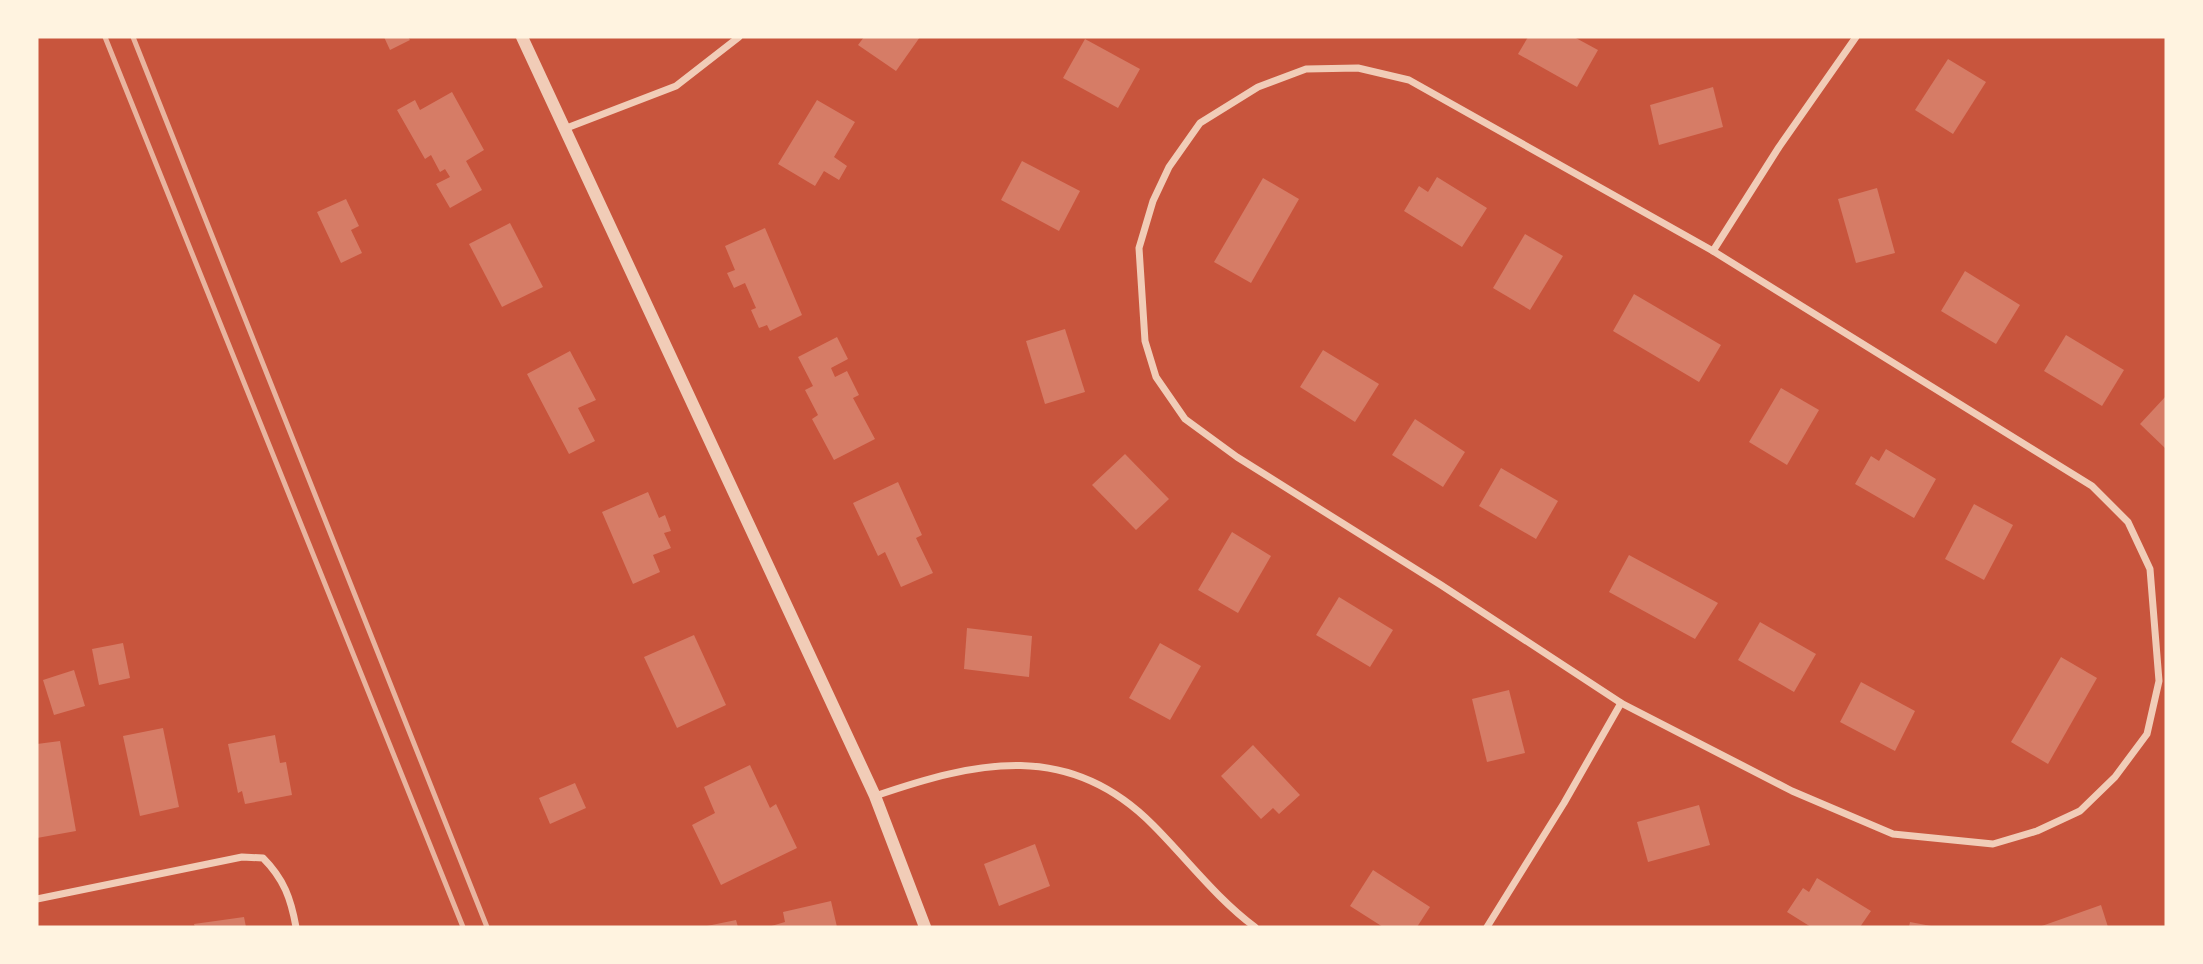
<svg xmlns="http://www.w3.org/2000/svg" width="2203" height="964" font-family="Overpass,sans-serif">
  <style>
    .building { fill: #d67c66 }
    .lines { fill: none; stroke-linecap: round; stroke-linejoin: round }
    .minor { stroke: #f1ccb7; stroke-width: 7 }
    .tertiary { stroke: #f1ccb7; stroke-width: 12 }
    .rail { stroke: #e9b49f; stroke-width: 5 }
  </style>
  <rect width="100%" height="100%" fill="#c8553d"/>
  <g class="building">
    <path d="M384,37h24l2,3 -20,10z"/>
    <path d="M864,37h56l-24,34 -38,-26z"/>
    <path d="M1528,37h46l24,13 -21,37 -59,-33z"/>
    <path d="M1085,39l55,30 -22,39 -55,-30z"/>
    <path d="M1948,59l38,23 -33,52 -38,-24z"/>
    <path d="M1713,87l10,40 -64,18 -9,-40z"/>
    <path d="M452,92l32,58 -18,11 16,29 -32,18 -14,-24 14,-7 -5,-8 -5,3 -9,-17 -6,4 -28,-49 18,-10 5,10z"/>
    <path d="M817,100l38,22 -21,35 13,9 -8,14 -15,-9 -9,15 -37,-22z"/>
    <path d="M1022,161l58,30 -21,40 -58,-31z"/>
    <path d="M1437,177l50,31 -25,39 -58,-36 15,-25 9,6z"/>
    <path d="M1263,178l36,21 -48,84 -37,-21z"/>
    <path d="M1877,188l18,65 -39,10 -18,-64z"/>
    <path d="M346,199l13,27 -8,4 11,23 -21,10 -24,-51z"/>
    <path d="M510,223l33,64 -41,20 -33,-63z"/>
    <path d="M765,228l37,87 -32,16 -3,-6 -8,3 -8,-18 5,-2 -11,-25 -11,5 -7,-15 8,-3 -10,-24z"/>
    <path d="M1525,234l38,22 -33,54 -37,-22z"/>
    <path d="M1965,271l55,34 -24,39 -55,-33z"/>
    <path d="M1634,294l87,51 -22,37 -86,-51z"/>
    <path d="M1065,329l20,63 -40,12 -19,-63z"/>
    <path d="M2066,335l58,35 -22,36 -58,-35z"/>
    <path d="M837,337l11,22 -17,9 4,9 12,-6 12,24 -6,3 22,41 -41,21 -22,-41 6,-4 -13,-25 8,-4 -15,-29z"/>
    <path d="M1323,350l56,34 -24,38 -55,-35z"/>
    <path d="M570,351l26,49 -18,8 17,33 -26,13 -42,-80z"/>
    <path d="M1781,388l38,22 -32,55 -38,-23z"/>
    <path d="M2166,396v53l-26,-25z"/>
    <path d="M1415,419l50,33 -22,35 -51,-32z"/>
    <path d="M1886,449l50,30 -22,39 -59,-34 16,-28 8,5z"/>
    <path d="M1125,454l44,45 -33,31 -44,-45z"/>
    <path d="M1501,468l57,33 -22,38 -57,-33z"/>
    <path d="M898,482l24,53 -6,3 17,35 -32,14 -16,-35 -7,4 -25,-53z"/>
    <path d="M648,492l11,26 6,-3 6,16 -7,2 7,15 -18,7 7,17 -27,12 -31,-72z"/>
    <path d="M1974,504l39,21 -29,55 -39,-21z"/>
    <path d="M1232,532l39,24 -33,57 -40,-23z"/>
    <path d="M1629,555l89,48 -23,36 -86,-47z"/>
    <path d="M1339,597l54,33 -23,37 -54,-32z"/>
    <path d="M1760,622l56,32 -22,38 -56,-32z"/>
    <path d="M967,628l65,8 -3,41 -65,-8z"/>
    <path d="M694,635l32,70 -49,23 -33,-71z"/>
    <path d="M123,643l7,35 -31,7 -7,-36z"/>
    <path d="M1160,643l41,23 -31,54 -41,-22z"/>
    <path d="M2061,657l36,21 -49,86 -37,-22z"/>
    <path d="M74,670l11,36 -31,9 -11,-35z"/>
    <path d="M1861,682l54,29 -20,40 -55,-29z"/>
    <path d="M1509,690l16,63 -38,9 -15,-63z"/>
    <path d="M163,728l16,79 -39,9 -17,-80z"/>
    <path d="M275,735l5,28 6,-1 6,33 -47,9 -3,-13 -4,2 -10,-49z"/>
    <path d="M60,741l16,90 -39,7v-94z"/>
    <path d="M1253,745l47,50 -21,19 -6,-6 -12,11 -40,-43z"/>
    <path d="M750,765l20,43 6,-4 21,44 -76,37 -29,-60 23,-12 -11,-26z"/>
    <path d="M575,783l11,25 -36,16 -11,-26z"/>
    <path d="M1699,805l11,40 -62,17 -11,-40z"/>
    <path d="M1035,844l15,42 -51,20 -15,-42z"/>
    <path d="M1373,870l57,37 -13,20h-34l-33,-21z"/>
    <path d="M1817,878l54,33 -11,16h-49l-24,-15 16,-24 6,4z"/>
    <path d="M831,901l6,26h-69l17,-5 -2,-10z"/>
    <path d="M2101,905l7,22h-69z"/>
    <path d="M244,917l2,10h-51l-1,-3z"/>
    <path d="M736,920l2,7h-31v-1z"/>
    <path d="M1910,922l21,4v1h-22z"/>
  </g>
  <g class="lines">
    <g class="minor">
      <path d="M1358,68l51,12 304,171 379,235 36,36 22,47 9,112 -12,53 -32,43 -35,34 -43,20 -44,13 -100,-10 -101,-43 -171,-88 -180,-118 -204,-128 -52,-38 -29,-42 -11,-36 -6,-93 14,-47 16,-34 31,-44 58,-36 48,-18z"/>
      <path d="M564,129l112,-43 63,-49"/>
      <path d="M1713,251l66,-104 77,-110"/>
      <path d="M875,796c102,-35 194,-56 278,29 34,34 64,74 102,102"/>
      <path d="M37,899l205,-42 21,1c21,21 28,41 33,69"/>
      <path d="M1487,927l77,-124 57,-100"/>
    </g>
    <path class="tertiary" d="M522,37l353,759 50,131"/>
    <g class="rail">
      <path d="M105,37l358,890"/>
      <path d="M133,37l354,890"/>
    </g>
  </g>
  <rect width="2203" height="964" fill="none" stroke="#fff3e0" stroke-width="77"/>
</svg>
